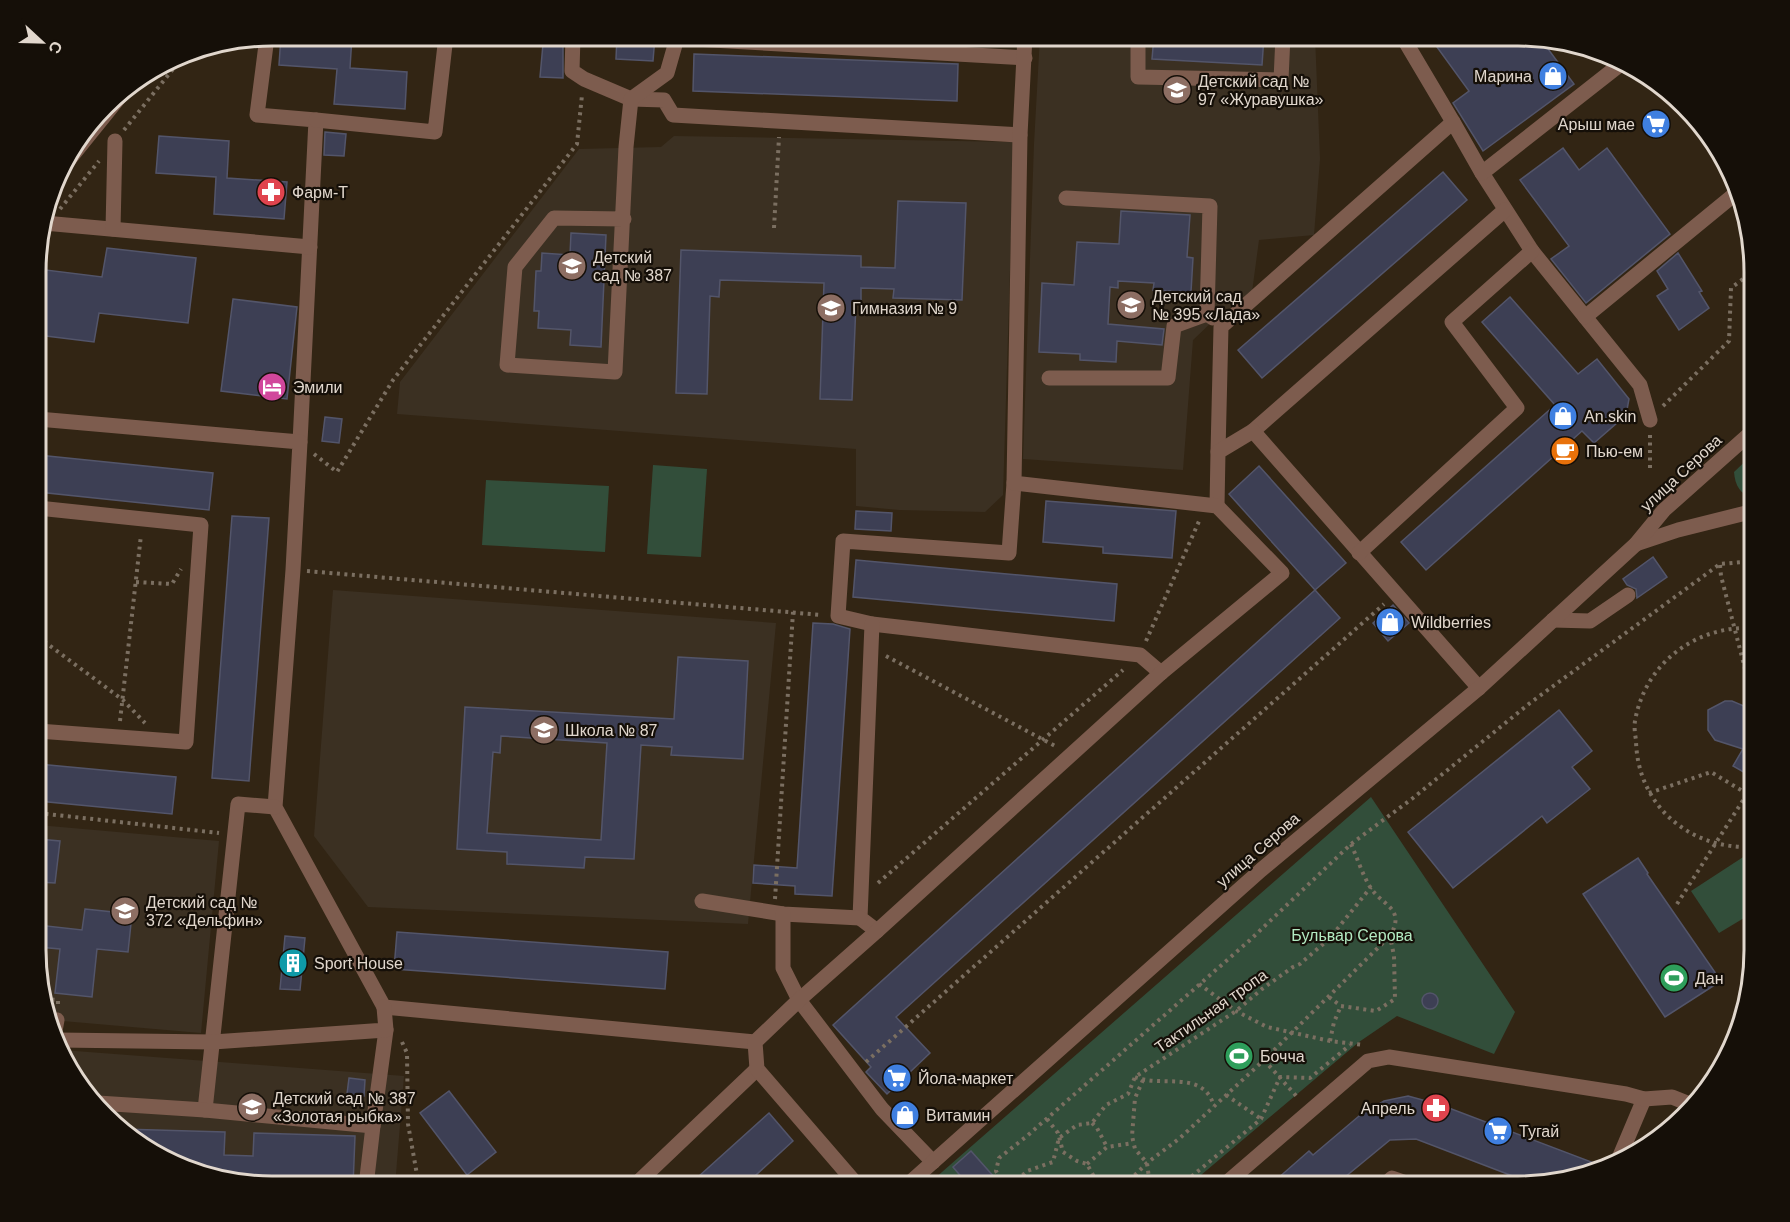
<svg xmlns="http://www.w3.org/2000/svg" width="1790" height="1222" font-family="Helvetica,sans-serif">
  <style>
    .education { fill: #3b3022 }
    .green { fill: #324e3a }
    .building { fill: #3d3f54; stroke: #53556a; stroke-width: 1.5; fill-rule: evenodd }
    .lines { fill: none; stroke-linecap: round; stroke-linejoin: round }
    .path { stroke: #7b6f61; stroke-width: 4; stroke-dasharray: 3 4.5; stroke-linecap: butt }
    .minor { stroke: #7d5c4e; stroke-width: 15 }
    .labels { text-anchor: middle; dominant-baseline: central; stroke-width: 4.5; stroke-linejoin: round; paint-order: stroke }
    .poi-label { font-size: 16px; fill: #e1d7cd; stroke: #150f08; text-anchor: start }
    .street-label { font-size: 16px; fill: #e1d7cd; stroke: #150f08 }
    .park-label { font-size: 16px; fill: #b2e9c1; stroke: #150f08 }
    .rim { fill: none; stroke: #e1d7cd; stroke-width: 3 }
  </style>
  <rect width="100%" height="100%" fill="#322514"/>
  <g class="education">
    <path d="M1040,36h275l5,123 -6,76 -55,5 -7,52 -37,27 -22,21 -10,130 -160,-11 11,-315z"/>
    <path d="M674,136l340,6 -11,353 -18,17 -86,-2 -43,-4v-57l-459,-35 3,-32 179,-233 82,-2z"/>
    <path d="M333,590l443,33 -28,301 -380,-17 -54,-71z"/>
    <path d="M38,825l181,16 -18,192 -150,-13 -13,-40z"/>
    <path d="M62,1050l342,26 -9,110h-138l-61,-13 -67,-36 -62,-69z"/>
  </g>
  <g class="green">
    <path d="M1754,453v45c-14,-3 -19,-13 -20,-26z"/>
    <path d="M653,465l54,4 -6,88 -54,-3z"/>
    <path d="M486,480l123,6 -4,66 -123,-7z"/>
    <path d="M1371,797l144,215 -21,42 -97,-38 -38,26 -171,144h-262z"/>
    <path d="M1754,850v62l-35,21 -28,-42z"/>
  </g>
  <g class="building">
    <path d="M281,36h71l-2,32 57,4 -2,37 -71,-5 3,-35 -58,-4z"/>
    <path d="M617,36h38l-2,25 -37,-2z"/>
    <path d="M1154,36h110l-2,29 -110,-6z"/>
    <path d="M1429,36l111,2 34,46 -91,67 -30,-48 16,-12z"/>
    <path d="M543,44l20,1v33l-23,-1z"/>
    <path d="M694,54l264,10 -1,37 -264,-10z"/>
    <path d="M325,132l21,2 -2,22 -20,-1z"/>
    <path d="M159,136l70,5 -2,37 60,4 -3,37 -70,-5 2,-37 -60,-4z"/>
    <path d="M1563,148l16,22 28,-22 63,86 -84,69 -35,-44 18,-13 -49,-66z"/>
    <path d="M1443,172l24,28 -205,178 -24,-28z"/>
    <path d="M898,201l68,2 -4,97 -69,-2 1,-9 -33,-1v16l-5,-1 -4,97 -32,-1 4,-116 -104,-3 -1,17 -9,-1 -3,98 -31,-1 5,-143 180,6v11l34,1z"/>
    <path d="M1121,211l69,4 -3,42 6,1 -2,34 -38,-2 1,-7 -36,-2v7l-8,-1 -2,37 56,5 -2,16 -45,-4 -1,21 -36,-2v-6l-41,-2 3,-69 32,2 3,-43 42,2z"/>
    <path d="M571,233l35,2 -5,112 -31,-2 1,-15 -33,-2 1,-17h-5l2,-40h5l1,-18 28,2z"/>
    <path d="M107,248l89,10 -8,65 -89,-10 -5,29 -56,-7v-66l64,8z"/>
    <path d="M1678,253l24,38 -3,1 10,16 -30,22 -22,-34 11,-7 -11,-18z"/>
    <path d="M1510,297l68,77 19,-15 32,40 -3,16 -32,28 -12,-12 -156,139 -25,-28 154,-137 -73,-83z"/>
    <path d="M233,299l64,8 -10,92 -66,-8z"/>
    <path d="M325,417l17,2 -3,24 -17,-2z"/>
    <path d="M38,455l175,18 -4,37 -171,-18z"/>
    <path d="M1259,466l87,97 -31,27 -86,-96z"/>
    <path d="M1046,501l130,10 -4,47 -69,-5v-6l-60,-5z"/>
    <path d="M856,511l36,2 -1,18 -36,-2z"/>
    <path d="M232,516l37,2 -20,263 -37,-3z"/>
    <path d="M1653,557l14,20 -30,21 -1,-9 -9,-4 -4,-6z"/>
    <path d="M856,560l261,24 -3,37 -261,-24z"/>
    <path d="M1315,590l25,28 -444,399 34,36 -43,41 -21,-22 5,-5 -38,-42z"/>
    <path d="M1393,605l16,18 -21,18 -15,-18z"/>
    <path d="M813,623l20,1 17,5 -18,267 -37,-2v-8l-42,-3 1,-18 43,3z"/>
    <path d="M678,657l70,4 -5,98 -72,-4 1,-8 -31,-2 -7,114 -49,-2 -1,11 -77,-4v-12l-50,-3 8,-142 209,12zM501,736l106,7 -6,97 -114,-7 6,-81 7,1z"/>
    <path d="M1725,701h7l12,5 10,16v56l-21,-12 10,-17 -28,-9 -7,-10v-20z"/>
    <path d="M1559,710l33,41 -20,16 18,22 -43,34 -5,-7 -89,72 -45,-56z"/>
    <path d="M38,764l138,13 -4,37 -134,-13z"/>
    <path d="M38,839l22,2 -5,42 -17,-1z"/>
    <path d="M1638,858l10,15 -1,1 74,107 -56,36 -82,-123z"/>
    <path d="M85,909l47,5 -4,38 -31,-3 -5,48 -37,-4 5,-44 -22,-2v-22l44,5z"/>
    <path d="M397,932l271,20 -3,37 -271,-20z"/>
    <path d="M285,936l20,2 -5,52 -20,-1z"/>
    <circle cx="1430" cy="1001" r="8"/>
    <path d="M349,1078l16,2 -1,16 -17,-2z"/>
    <path d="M449,1091l47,61 -29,23 -47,-62z"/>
    <path d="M1408,1096l33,9 161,61 -71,17 -115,-44 -26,1 -56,46h-65l40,-35 4,4 46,-39 25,-15z"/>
    <path d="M769,1113l24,28 -49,45h-56z"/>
    <path d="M121,1129l104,3 -1,23 29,1 1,-23 101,3 -2,50h-96l-4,-1v-8l-30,-1v3l-27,-6 -67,-36z"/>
    <path d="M971,1151l24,27 -9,8h-17l-16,-19z"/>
  </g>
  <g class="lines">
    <g class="path">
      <path d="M124,130l62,-77"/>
      <path d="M60,209l39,-48"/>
      <path d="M774,228l5,-91"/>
      <path d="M1663,406l66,-65 2,-53 23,-17"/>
      <path d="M1650,435v37"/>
      <path d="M314,454l23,18 56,-92 184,-236 5,-49"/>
      <path d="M1720,565l1,11 30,116 3,1"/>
      <path d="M307,571l515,44"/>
      <path d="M136,582l36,2 9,-15"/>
      <path d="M1754,628c-58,-3 -109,35 -119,93 -1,6 0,13 1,19 1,65 53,110 118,107"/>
      <path d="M38,637l85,63 22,23"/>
      <path d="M1146,641l54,-122"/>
      <path d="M886,656l171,91"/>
      <path d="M120,721l21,-186"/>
      <path d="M1649,793l62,-21 43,26"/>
      <path d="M38,813l181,20"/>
      <path d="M878,883l245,-213"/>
      <path d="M775,899l18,-287"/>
      <path d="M1677,904l70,-110"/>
      <path d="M38,976h2v9"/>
      <path d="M1199,984l37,27 31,16 63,14 34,4"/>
      <path d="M1329,997l12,9 35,5 19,-12 -1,-43 -4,-20c15,-26 -4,-29 -17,-45 -9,-11 -16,-34 -22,-47"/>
      <path d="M44,999l14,1v6"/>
      <path d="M1330,1041l4,-19 7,-16"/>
      <path d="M402,1042l5,11 1,71 11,62"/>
      <path d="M1264,1060l35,39"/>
      <path d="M866,1062l518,-458"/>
      <path d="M1135,1077c26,11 68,-8 79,29"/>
      <path d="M1143,1080l-8,18 -3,38 3,13 12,14 3,23"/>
      <path d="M1226,1095l35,24"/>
      <path d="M1047,1119l11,14 5,19 14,9 10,3 12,22"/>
      <path d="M1092,1123l5,5 10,19"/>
      <path d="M1087,1164l20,-17 26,-4"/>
      <path d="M1004,1186l-8,-15 3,-13 28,-22 223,-196 101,-96 62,-46 117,-95 190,-139 34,-3"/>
      <path d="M1012,1186l15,-15 26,-9 6,-24 18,-13 15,-2 14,-18 22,-11 7,-17 101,-66 26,-22 31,-22 7,-3 30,-26 41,-51"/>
      <path d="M1124,1186l23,-23 33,-25 84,-78 126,-124"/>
      <path d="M1180,1186l81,-67 19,-42 30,1 40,-33"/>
    </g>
    <g class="minor">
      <path d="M573,36l-1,35 12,8 47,20 33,1 9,15 347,20"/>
      <path d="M677,36v2l348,20"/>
      <path d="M1138,36v41l143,3 2,-44"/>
      <path d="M1402,36l51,86"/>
      <path d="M267,37l-10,78 59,5 -16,322"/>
      <path d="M316,120l119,12 11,-96"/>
      <path d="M59,172l67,-83"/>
      <path d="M1482,173l50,78 108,134 10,35"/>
      <path d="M1066,198l144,8 -3,108"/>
      <path d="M624,219l-70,-1 -39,49 -8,98 108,7 11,-225 5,-48 36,-26 10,-35"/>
      <path d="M44,223l266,24"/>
      <path d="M113,229l2,-88"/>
      <path d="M1585,317l150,-123"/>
      <path d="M1049,378h119l6,-52 33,-12 6,4"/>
      <path d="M38,419l262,23 -7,128 -18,237 109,200 371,35"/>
      <path d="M1253,431l252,-221"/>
      <path d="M1218,452l3,-125 232,-205 29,51 140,-110"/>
      <path d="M1014,483l-5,70 -166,-12 -5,75 34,8 268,31 21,18"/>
      <path d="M1217,506l1,-54 35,-21 226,257"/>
      <path d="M38,508l163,17 -15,217 -148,-11"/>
      <path d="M1636,544l42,-14 76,-19"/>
      <path d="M1359,553l158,-145 -65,-86 80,-71"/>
      <path d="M1553,620l37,1 38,-26"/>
      <path d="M872,624l-12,294 17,13"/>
      <path d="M275,807l-37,-3 -33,306 168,16 13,-96"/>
      <path d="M702,901l81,13 77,4"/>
      <path d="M783,914v54l16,32 83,109 51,53"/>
      <path d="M55,1031l2,-11"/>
      <path d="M58,1040l155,2 173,-12 -2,-23"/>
      <path d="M98,1103l107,7"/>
      <path d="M1617,1163l27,-64"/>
      <path d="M366,1186l7,-60"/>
      <path d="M634,1186l123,-117"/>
      <path d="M858,1186l-101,-117 -2,-27 44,-42 78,-69 284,-258 121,-100 -65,-67 -203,-23 6,-348 5,-99"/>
      <path d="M906,1186l355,-316 218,-182 157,-144 28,-34 90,-80"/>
      <path d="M1223,1186l145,-125 21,-4 237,37 18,5 28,-2 20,8"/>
      <path d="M1383,1186l9,-8 23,8"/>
    </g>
  </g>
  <defs>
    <g id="shop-disc" transform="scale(1.5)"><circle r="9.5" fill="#3f7fe0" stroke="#150f08"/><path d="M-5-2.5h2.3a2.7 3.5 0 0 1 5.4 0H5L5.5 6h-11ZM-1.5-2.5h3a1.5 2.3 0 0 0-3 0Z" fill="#fff"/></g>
    <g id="school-disc" transform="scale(1.5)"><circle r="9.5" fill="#8d6e63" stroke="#150f08"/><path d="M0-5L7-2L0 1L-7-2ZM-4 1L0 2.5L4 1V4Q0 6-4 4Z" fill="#fff"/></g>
    <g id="supermarket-disc" transform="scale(1.5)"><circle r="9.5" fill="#3f7fe0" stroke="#150f08"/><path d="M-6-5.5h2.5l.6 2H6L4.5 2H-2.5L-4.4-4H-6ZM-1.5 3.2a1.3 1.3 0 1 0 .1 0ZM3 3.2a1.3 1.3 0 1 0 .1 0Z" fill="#fff"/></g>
    <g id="pharmacy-disc" transform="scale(1.5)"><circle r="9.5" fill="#e0444e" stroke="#150f08"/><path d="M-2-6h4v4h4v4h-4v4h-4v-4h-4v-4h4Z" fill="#fff"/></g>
    <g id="hotel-disc" transform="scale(1.5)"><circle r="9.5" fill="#d1479c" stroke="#150f08"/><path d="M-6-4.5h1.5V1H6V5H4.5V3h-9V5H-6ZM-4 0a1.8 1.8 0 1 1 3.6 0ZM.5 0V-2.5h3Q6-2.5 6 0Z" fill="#fff"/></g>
    <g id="cafe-disc" transform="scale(1.5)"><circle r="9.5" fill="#e8710a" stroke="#150f08"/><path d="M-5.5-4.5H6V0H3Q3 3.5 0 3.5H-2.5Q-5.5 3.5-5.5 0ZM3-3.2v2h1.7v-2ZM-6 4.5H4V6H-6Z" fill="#fff"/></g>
    <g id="building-disc" transform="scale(1.5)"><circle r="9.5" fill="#0f9aa8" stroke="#150f08"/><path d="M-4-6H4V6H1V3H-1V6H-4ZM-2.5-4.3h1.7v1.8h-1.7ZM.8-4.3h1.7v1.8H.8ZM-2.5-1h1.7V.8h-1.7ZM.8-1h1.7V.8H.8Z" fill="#fff"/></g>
    <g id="stadium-disc" transform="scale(1.5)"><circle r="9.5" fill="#2e9e5b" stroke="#150f08"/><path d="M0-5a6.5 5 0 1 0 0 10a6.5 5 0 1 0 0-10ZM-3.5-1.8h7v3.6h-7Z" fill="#fff"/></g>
  </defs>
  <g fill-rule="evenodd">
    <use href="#shop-disc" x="1553" y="76"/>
    <use href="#school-disc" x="1177" y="90"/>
    <use href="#supermarket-disc" x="1656" y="124"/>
    <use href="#pharmacy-disc" x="271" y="192"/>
    <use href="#school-disc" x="572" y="266"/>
    <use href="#school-disc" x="1131" y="305"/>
    <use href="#school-disc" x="831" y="308"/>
    <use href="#hotel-disc" x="272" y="387"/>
    <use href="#shop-disc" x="1563" y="416"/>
    <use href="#cafe-disc" x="1565" y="451"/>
    <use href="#shop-disc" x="1390" y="622"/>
    <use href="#school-disc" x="544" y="730"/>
    <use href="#school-disc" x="125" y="911"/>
    <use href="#building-disc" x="293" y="963"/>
    <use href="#stadium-disc" x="1674" y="978"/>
    <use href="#stadium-disc" x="1239" y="1056"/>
    <use href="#supermarket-disc" x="897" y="1078"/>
    <use href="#school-disc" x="252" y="1107"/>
    <use href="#pharmacy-disc" x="1436" y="1108"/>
    <use href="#shop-disc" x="905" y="1115"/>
    <use href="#supermarket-disc" x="1498" y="1131"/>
  </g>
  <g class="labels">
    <g class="poi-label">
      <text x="1532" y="76" text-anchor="end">Марина</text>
      <text x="1198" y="81">Детский сад №<tspan x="1198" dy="18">97 «Журавушка»</tspan></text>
      <text x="1635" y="124" text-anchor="end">Арыш мае</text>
      <text x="292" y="192">Фарм-Т</text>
      <text x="593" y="257">Детский<tspan x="593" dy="18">сад № 387</tspan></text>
      <text x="1152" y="296">Детский сад<tspan x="1152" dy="18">№ 395 «Лада»</tspan></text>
      <text x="852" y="308">Гимназия № 9</text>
      <text x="293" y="387">Эмили</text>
      <text x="1584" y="416">An.skin</text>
      <text x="1586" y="451">Пью-ем</text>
      <text x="1411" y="622">Wildberries</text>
      <text x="565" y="730">Школа № 87</text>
      <text x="146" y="902">Детский сад №<tspan x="146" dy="18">372 «Дельфин»</tspan></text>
      <text x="314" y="963">Sport House</text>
      <text x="1695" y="978">Дан</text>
      <text x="1260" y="1056">Бочча</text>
      <text x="918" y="1078">Йола-маркет</text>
      <text x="273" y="1098">Детский сад № 387<tspan x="273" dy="18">«Золотая рыбка»</tspan></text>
      <text x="1415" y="1108" text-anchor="end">Апрель</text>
      <text x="926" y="1115">Витамин</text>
      <text x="1519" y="1131">Тугай</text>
    </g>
    <g class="street-label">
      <text transform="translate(1681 473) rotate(-43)">улица Серова</text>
      <text transform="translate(1258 850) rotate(-41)">улица Серова</text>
      <text transform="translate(1211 1011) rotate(-35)">Тактильная тропа</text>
    </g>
    <g class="park-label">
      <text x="1352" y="935">Бульвар Серова</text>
    </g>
  </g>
  <path d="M0 0H1790V1222H0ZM272 46H1518A226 226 0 0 1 1744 272V950A226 226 0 0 1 1518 1176H272A226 226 0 0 1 46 950V272A226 226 0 0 1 272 46Z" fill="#150f08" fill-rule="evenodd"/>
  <path class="rim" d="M272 46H1518A226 226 0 0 1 1744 272V950A226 226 0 0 1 1518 1176H272A226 226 0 0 1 46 950V272A226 226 0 0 1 272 46Z"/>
  <g transform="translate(42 42) rotate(112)" stroke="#150f08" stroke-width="4.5" paint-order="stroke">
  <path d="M0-4.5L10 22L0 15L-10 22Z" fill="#e1d7cd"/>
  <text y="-9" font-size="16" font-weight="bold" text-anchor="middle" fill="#e1d7cd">С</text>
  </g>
</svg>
